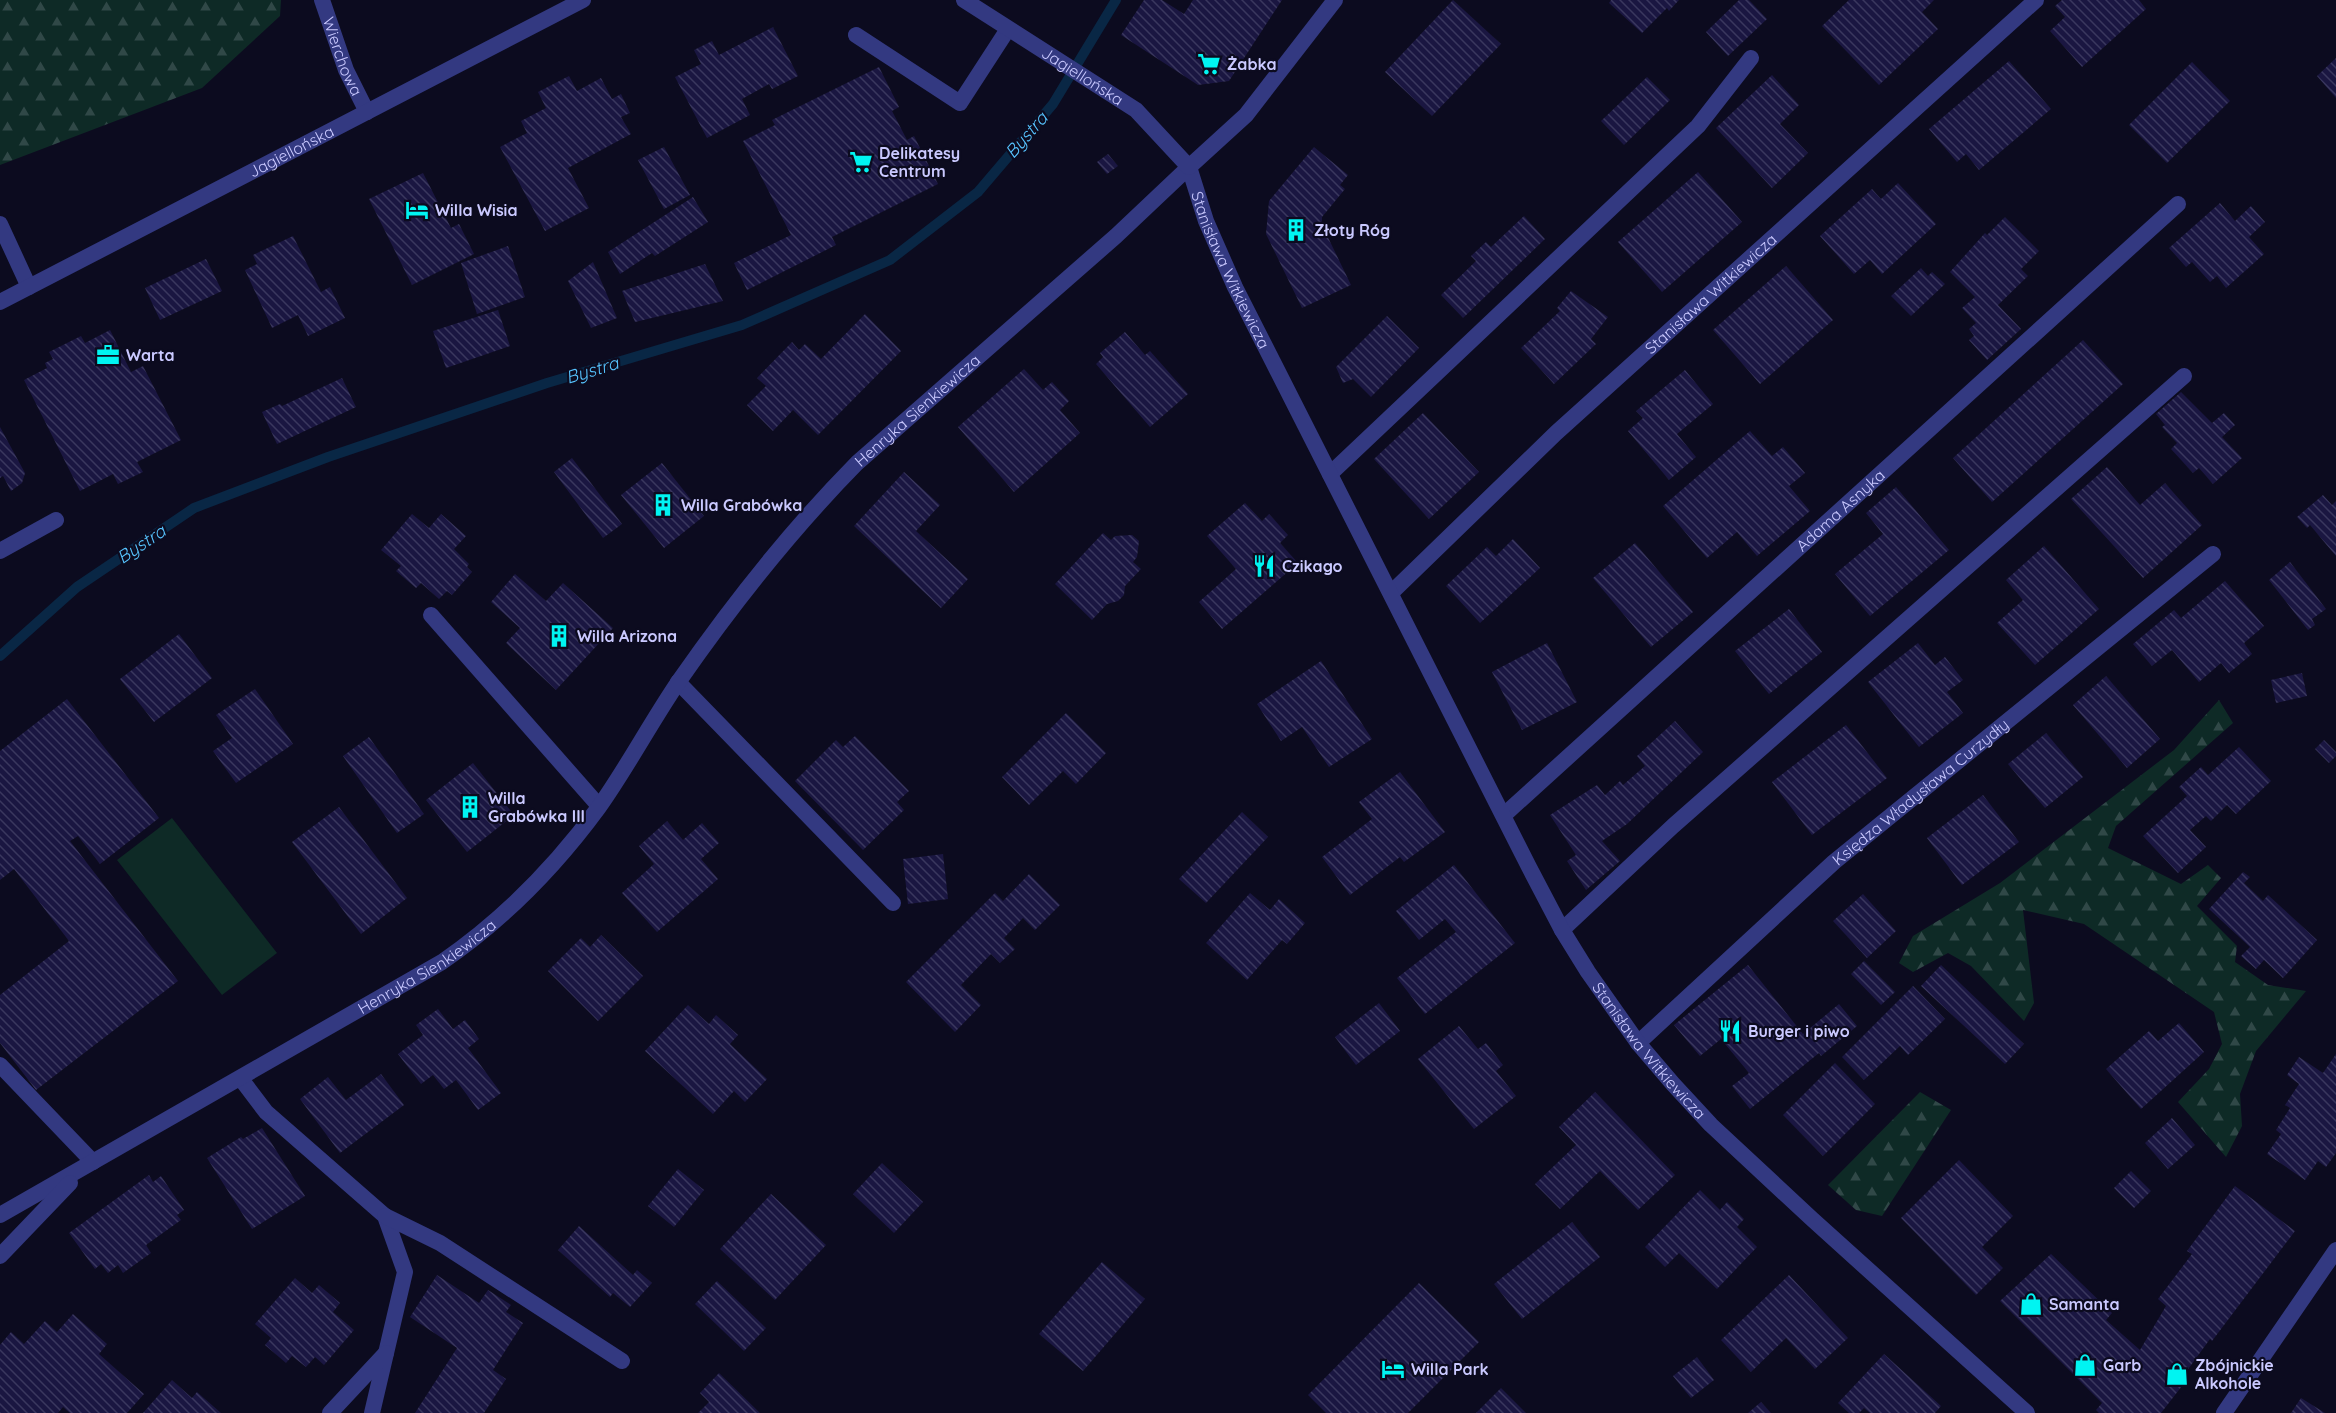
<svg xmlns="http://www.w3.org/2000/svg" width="2336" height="1413" font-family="Quicksand,sans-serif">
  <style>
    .grass { fill: #0e2a26 }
    .forest { fill: url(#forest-firs) }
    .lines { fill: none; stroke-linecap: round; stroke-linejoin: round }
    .stream { stroke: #092745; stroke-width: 10 }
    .building { fill: url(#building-back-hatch) }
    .service { stroke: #333981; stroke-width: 16 }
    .minor { stroke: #333981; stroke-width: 16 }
    .tertiary { stroke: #333981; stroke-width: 16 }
    .labels { text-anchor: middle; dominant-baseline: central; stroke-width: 4.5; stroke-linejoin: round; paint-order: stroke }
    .street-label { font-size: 16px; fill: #cac9ff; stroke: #0c0b1f }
    .poi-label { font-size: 16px; font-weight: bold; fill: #cac9ff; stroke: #0c0b1f; text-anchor: start }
    .water-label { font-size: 18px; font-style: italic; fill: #57c4ff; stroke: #0c0b1f }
  </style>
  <defs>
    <pattern id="forest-firs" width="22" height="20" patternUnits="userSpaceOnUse" patternTransform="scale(1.5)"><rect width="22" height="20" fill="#0e2a26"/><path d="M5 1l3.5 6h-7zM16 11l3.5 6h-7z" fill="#304847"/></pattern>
    <pattern id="building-back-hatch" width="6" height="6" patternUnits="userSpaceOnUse" patternTransform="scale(1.5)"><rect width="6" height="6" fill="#1a1641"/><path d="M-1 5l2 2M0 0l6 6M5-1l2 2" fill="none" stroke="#3a375e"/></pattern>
  </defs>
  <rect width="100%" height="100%" fill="#0c0b1f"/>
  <path class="grass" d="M172,818l105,135 -55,42 -105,-135z"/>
  <g class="forest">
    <path d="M0,0h281l-1,16 -78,72 -202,77z"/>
    <path d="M2219,700l14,23 -117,103 -8,22 73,36 27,-19 13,13 -24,28 40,40 -2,16 33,23 38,6 -50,60 -16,43 2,32 -16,31 -48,-55 31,-33 13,-25 -8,-32 -130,-88 -61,-14 11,93 -10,18 -53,-55 -23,-13 -35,19 -14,-9 14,-27 87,-53 174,-133z"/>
    <path d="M1920,1092l31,18 -69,106 -26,-6 -28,-25z"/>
  </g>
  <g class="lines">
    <path class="stream" d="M0,656l77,-69 117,-79 134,-51 219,-74 195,-58 148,-65 88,-68 75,-88 63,-104"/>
  </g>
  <g class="building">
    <path d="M1144,0h18l22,14 9,-14h89l-53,81 -31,4 -77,-50z"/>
    <path d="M1453,0l48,44 -69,72 -47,-44z"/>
    <path d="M1611,0h68l-10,11 -2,-3 -25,25 -33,-30z"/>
    <path d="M1739,0h10l18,19 -39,37 -22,-24z"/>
    <path d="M1849,0h85l-12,12 16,17 -59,56 -57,-59z"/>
    <path d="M2062,0h77l7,9 -64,58 -32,-36 15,-14 -10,-11z"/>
    <path d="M773,27l25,49 -26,13 -3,-5 -27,15 8,16 -43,23 -32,-61 26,-13 -7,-14 18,-9 7,14z"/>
    <path d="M2336,58v40l-19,-22z"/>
    <path d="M2009,61l42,48 -72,61 -13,-16 -9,8 -28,-33z"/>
    <path d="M2192,62l38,39 -63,62 -38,-38z"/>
    <path d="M879,67l20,40 -7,4 15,29 7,-4 24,48 -106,53 4,8 -89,45 -13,-27 57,-28 -48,-94 32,-16 -3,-5z"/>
    <path d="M1772,75l27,30 -19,19 28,29 -36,35 -56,-60z"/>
    <path d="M569,76l8,15 24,-13 11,21 9,-5 9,19 -9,4 10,17 -63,34 21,40 -44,23 -45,-84 27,-14 -6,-12 25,-13 -8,-16z"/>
    <path d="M1647,77l23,23 -46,45 -23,-24z"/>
    <path d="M664,147l26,48 -26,14 -26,-49z"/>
    <path d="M1314,147l34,28 -8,10 5,4 -23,28v8l29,60 -49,23 -36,-74 3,-33z"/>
    <path d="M1108,154l10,12 -11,8 -10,-12z"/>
    <path d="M1698,172l44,50 -80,70 -44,-50z"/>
    <path d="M423,173l28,55 8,-4 15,30 -62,31 -43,-86z"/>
    <path d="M1898,183l38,41 -54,50 -12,-14 -16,14 -34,-38 52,-47 9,10z"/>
    <path d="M693,197l15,25 -53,34 -3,-3 -32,21 -12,-22z"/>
    <path d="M2220,203l15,18 16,-15 14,16 -16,15 15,17 -38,34 -9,-12 -7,6 -18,-20 -6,5 -17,-19z"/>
    <path d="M1524,216l21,23 -82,79 -22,-23 35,-34 -5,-5 15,-14 5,5z"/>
    <path d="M2005,217l34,34 -18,18 7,7 -30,29 23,24 -34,31 -18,-20 5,-4 -5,-7 7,-6 -14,-15 13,-11 -25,-25 35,-39 2,2z"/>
    <path d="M293,236l28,56 9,-5 15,31 -37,18 -10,-21 -26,13 -27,-58 12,-6 -4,-9z"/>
    <path d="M508,246l17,51 -48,17 -16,-51z"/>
    <path d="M206,259l16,32 -62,29 -15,-32z"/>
    <path d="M593,262l24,56 -26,10 -23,-47z"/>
    <path d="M705,264l18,37 -88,21 -13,-31z"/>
    <path d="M1786,266l47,54 -73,64 -47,-54z"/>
    <path d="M1921,268l7,8 4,-4 13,12 -34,32 -20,-20z"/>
    <path d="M1571,291l37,26 -17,22 5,5 -42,40 -33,-36 39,-37 -3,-3z"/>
    <path d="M498,310l12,36 -64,22 -13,-37z"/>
    <path d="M865,314l36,37 -83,84 -25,-25 -20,21 -26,-26 19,-19 -9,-8 35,-36 7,8 6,-6 16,15z"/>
    <path d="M1387,316l32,32 -48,49 -18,-18 -10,4 -7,-16z"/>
    <path d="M110,330l21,42 12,-6 38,74 -44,22 6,10 -25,12 -5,-10 -33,17 -56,-111 23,-12 -2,-5 8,-4 -4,-7 32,-16 4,7z"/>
    <path d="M1125,332l20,23 5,-4 38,43 -38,33 -54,-63 7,-7 -3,-4z"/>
    <path d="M2083,340l40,44 -131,118 -39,-44z"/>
    <path d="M1024,369l19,21 9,-8 17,19 -9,9 20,23 -66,59 -56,-65z"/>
    <path d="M1685,370l28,34 -36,30 19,23 -27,23 -41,-49 15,-13 -7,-7z"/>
    <path d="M342,378l14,29 -79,37 -15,-32 18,-8 2,2z"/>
    <path d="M2181,392l31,31 12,-10 11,12 -13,12 20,21 -29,26 -14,-16 -6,5 -22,-24 6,-6 -15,-16 3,-2 -9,-11z"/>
    <path d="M1423,413l56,59 -50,47 -55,-60z"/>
    <path d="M0,427l25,46 -3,10 -11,8 -8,-15 -3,2z"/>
    <path d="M1750,431l22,25 11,-9 22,26 -16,13 21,25 -53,45 -20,-24 -30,26 -44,-52z"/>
    <path d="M572,458l50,66 -19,14 -49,-66z"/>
    <path d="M662,463l42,53 -40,32 -43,-53z"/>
    <path d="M2107,467l33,38 25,-22 37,42 -59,53 -72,-79z"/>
    <path d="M904,472l36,33 -24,26 52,48 -27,29 -87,-82z"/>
    <path d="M1896,487l53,63 -79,66 -35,-42 48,-40 -17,-21z"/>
    <path d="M2323,495l9,10 4,-4v55l-26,-31 -3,3 -10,-11z"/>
    <path d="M1245,503l17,18 7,-7 19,21 -8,8 18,20 -76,66 -23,-27 37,-33 -29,-33z"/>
    <path d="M412,514l17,14 12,-14 25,22 -12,13 15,15 -2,3 5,5 -20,23 -5,-4 -8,8 -18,-16 -5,5 -20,-17 5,-5 -20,-16z"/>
    <path d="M1103,533l8,7 4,-4 17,-1 7,6 -2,16 -4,5 8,7 -16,17 -1,9 -6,6 -11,3 -15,16 -37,-36z"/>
    <path d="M1513,539l27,29 -60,55 -34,-37 41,-39 9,9z"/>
    <path d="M1635,543l58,69 -42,35 -58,-69z"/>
    <path d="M2044,546l55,63 -64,56 -38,-42 26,-23 -17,-20z"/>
    <path d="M2290,562l36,47 -14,10 3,6 -7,5 -39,-50z"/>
    <path d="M515,574l31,27 17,-18 50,45 -57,62 -50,-47 14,-15 -29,-26z"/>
    <path d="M2225,581l39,45 -20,17 8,11 -23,19 -8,-10 -22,19 -27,-32 -20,16 -19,-22 41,-34 7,8z"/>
    <path d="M1789,609l33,43 -53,42 -34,-43z"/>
    <path d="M179,634l33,44 -58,44 -34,-43z"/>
    <path d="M1547,643l30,59 -55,28 -30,-58z"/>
    <path d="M1918,643l17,22 10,-8 18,23 -16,12 16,21 -44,34 -51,-65z"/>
    <path d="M1321,661l51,78 -43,28 -27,-40 -21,14 -24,-37z"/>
    <path d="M2302,673l5,23 -31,7 -5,-23z"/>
    <path d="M2106,676l54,63 -33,29 -54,-63z"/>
    <path d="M255,689l38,55 -57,39 -23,-32 19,-13 -16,-23z"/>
    <path d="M67,699l92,119 -59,46 -22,-28 -8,5 108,140 -142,109 -36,-47v-48l69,-54 -55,-72 -14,11v-129z"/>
    <path d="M1066,713l40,40 -30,31 -13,-13 -34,34 -27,-28z"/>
    <path d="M1675,721l28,31 -76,72 -25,17 18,20 -34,29 -19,-29 9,-6 -26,-40 47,-30 8,10 15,-14 3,4 22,-19 -8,-10z"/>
    <path d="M1846,725l41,53 -75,57 -40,-53z"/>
    <path d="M2046,733l37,44 -38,31 -37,-44z"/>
    <path d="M855,736l54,55 -12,11 7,8 -41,40 -68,-69 41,-41 7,7z"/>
    <path d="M369,737l55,77 -27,19 -54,-77z"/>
    <path d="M2324,740l12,12v4l-7,7 -14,-14z"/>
    <path d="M2239,747l32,34 -35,33 -9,-9 -16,16 -5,-5 -16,14 16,17 -28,26 -35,-37 44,-40 -8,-9 22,-20 7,8z"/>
    <path d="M473,763l41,52 -47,37 -41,-52z"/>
    <path d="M1400,772l45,60 -41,30 -4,-5 -50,38 -28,-38 50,-38 -13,-17z"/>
    <path d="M1983,795l36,47 -57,43 -35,-47z"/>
    <path d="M339,807l68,91 -46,36 -69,-92z"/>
    <path d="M1242,812l26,25 -62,66 -27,-24z"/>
    <path d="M667,821l16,19 19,-17 17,20 -18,16 17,20 -61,53 -35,-39 32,-29 -15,-18z"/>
    <path d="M943,854l5,45 -40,5 -5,-45z"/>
    <path d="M1454,865l61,78 -90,71 -28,-36 59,-46 -11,-13 -26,21 -23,-29z"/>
    <path d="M2243,872l7,5 -6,6 19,18 5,-6 49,45 -34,38 -19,-18 -8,9 -15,-13 9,-9 -41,-38z"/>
    <path d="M1029,874l31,31 -25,25 -12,-12 -19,20 11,11 -15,14 -9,-9 -30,31 20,20 -26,27 -49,-50 89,-89 8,8z"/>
    <path d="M1250,893l20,17 9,-11 26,24 -18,21 -5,-4 -35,40 -41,-37z"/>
    <path d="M1863,894l33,37 -29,27 -34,-37z"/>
    <path d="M601,935l42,41 -45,45 -50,-50 33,-33 9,9z"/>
    <path d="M1864,961l31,31 -14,13 -30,-31z"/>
    <path d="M1748,965l55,69 36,-30 18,22 -36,30 -2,-3 -69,56 -18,-23 17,-13 -28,-34 -21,17 -26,-31z"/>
    <path d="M1941,965l83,79 -19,20 -84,-78z"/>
    <path d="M1913,986l32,33 -37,36 -8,-9 -36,34 -22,-23z"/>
    <path d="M1379,1003l21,28 -44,34 -21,-28z"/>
    <path d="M688,1005l21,19 7,-9 22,20 -8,9 37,35 -22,23 -11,-11 -21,23 -68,-63z"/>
    <path d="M438,1009l15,20 12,-9 14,19 -11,9 33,45 -23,17 -22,-30 -12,9 -11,-14 -12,9 -23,-30 25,-19 -7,-10z"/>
    <path d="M2179,1023l25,29 -63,57 -35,-40 43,-38 9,10z"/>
    <path d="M1459,1026l19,23 8,-6 17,22 -7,6 20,25 -42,33 -56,-70z"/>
    <path d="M2336,1054v99l-10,14 -8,-6 -13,19 -38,-26 14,-20 -5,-4 14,-22 -5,-3 14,-21 -12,-9 12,-18 24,16z"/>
    <path d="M1835,1063l40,41 -52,52 -40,-41z"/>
    <path d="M381,1074l23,31 -64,48 -40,-54 28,-22 18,23z"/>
    <path d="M1595,1092l80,83 -37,35 -38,-39 -40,38 -25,-25 41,-39 -17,-18z"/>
    <path d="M2172,1118l23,27 -27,24 -23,-26z"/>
    <path d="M262,1128l43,68 -53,33 -45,-71 34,-21 2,2z"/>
    <path d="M1959,1160l54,56 -31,31 21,21 -27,27 -75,-77z"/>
    <path d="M882,1163l41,39 -29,31 -41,-39z"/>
    <path d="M678,1169l26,21 -30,37 -26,-21z"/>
    <path d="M2131,1171l20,20 -17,17 -20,-20z"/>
    <path d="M149,1175l4,7 8,-6 23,34 -7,5 4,5 -35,25 5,8 -28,20 -5,-8 -10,8 -7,-9 -6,5 -26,-36z"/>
    <path d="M2235,1186l60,45 -83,110 -2,-2 -32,44 4,3 -21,27h-62l-3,-3 6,-7 -102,-102 51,-47 61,59 -6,7 34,30 26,-44 -8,-7 34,-45 -5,-3z"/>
    <path d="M1700,1190l20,20 7,-8 17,17 -7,8 20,20 -40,42 -38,-36 -14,14 -20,-20z"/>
    <path d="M771,1194l55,51 -51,55 -55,-51z"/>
    <path d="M1572,1222l28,35 -78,62 -28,-35z"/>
    <path d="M579,1226l54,49 4,-5 15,13 -22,24 -17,-14 -3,4 -52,-47z"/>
    <path d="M1102,1262l43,37 -62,72 -44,-37z"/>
    <path d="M437,1275l42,28 9,-13 23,15 -5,7 17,11 -30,47 13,9 -22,34h-69l42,-65 -47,-31z"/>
    <path d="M1789,1275l59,63 -33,31 -29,-31 -35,34 -30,-32z"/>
    <path d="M295,1278l17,15 7,-8 21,18 -7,9 21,18 -30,35 -9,-8 -9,10 -14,-11 -6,7 -21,-18 6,-7 -16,-14z"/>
    <path d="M717,1281l49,47 -22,23 -49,-47z"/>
    <path d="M1419,1283l60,59 -71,71h-82l-18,-18z"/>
    <path d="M73,1314l34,30 -8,10 45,40 -17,19h-57l-7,-6 -5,6h-58v-68l11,-13 13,12 21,-23 12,11z"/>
    <path d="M1884,1354l57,52 -6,7h-65l-6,-5 -5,5h-10l-11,-10z"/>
    <path d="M1697,1357l17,23 -23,18 -18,-22z"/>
    <path d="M719,1373l41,40h-62l11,-11 -9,-9z"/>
    <path d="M172,1380l20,18 5,-6 24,21h-78z"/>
    <path d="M1501,1388l25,25h-50z"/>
    <path d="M2301,1398l24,15h-34z"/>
    <path d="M1761,1402l10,11h-23z"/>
  </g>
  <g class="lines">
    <g class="service">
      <path d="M856,35l104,68 48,-74"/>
      <path d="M0,224l29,63"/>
      <path d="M1330,474l368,-348 53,-68"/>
      <path d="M0,551l56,-31"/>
      <path d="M431,615l168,191"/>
      <path d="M678,682l215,221"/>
      <path d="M1562,930l111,-104 511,-450"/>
      <path d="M0,1065l93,97"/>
      <path d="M241,1079l25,33 119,104 20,56 -33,141"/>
      <path d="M385,1216l55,27 182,118"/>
      <path d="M330,1413l56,-60"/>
    </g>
    <g class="minor">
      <path id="s1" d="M322,0l24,70 21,42"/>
      <path id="s2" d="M1391,593l165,-160 480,-433"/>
      <path id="s3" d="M1504,815l674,-611"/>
      <path id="s4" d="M1638,1043l196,-181 379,-308"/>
      <path id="s5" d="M0,1215l442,-253c61,-42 113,-95 157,-155 29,-41 52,-85 80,-126 55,-79 111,-150 178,-218l259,-227 73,-69 17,54 29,66 294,580 33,63 26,42 50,71 35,41 38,41 101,94 215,194"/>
      <path d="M0,1256l70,-73"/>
    </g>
    <g class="tertiary">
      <path id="s6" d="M964,0l172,110 53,57 57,-52 89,-115"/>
      <path id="s7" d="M0,302l583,-302"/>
      <path d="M2224,1413l112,-163"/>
    </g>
  </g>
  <defs>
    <g id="supermarket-bare" transform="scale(1.8)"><path d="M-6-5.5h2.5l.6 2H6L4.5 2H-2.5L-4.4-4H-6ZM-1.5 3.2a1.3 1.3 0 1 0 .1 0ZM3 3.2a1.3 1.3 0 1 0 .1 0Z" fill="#00f4f2" stroke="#0c0b1f" stroke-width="2.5" paint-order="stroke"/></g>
    <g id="hotel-bare" transform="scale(1.8)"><path d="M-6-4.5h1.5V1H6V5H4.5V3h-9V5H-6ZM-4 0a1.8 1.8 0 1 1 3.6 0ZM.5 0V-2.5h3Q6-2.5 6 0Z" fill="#00f4f2" stroke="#0c0b1f" stroke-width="2.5" paint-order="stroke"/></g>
    <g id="building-bare" transform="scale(1.8)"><path d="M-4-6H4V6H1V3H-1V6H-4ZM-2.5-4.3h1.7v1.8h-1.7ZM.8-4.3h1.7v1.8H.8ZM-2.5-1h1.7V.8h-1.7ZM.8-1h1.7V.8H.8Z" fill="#00f4f2" stroke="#0c0b1f" stroke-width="2.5" paint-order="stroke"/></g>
    <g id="office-bare" transform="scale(1.8)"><path d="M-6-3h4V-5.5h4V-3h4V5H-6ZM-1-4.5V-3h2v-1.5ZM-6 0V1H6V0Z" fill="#00f4f2" stroke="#0c0b1f" stroke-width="2.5" paint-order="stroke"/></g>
    <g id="restaurant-bare" transform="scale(1.8)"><path d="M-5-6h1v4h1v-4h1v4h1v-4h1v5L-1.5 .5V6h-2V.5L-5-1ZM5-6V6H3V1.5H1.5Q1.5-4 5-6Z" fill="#00f4f2" stroke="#0c0b1f" stroke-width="2.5" paint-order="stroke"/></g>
    <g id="shop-bare" transform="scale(1.8)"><path d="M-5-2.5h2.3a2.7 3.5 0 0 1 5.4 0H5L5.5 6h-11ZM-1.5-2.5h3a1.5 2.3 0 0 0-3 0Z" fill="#00f4f2" stroke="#0c0b1f" stroke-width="2.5" paint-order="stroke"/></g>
  </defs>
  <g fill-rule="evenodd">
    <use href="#supermarket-bare" x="1209" y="64"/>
    <use href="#supermarket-bare" x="861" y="162"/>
    <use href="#hotel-bare" x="417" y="210"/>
    <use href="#building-bare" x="1296" y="230"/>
    <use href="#office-bare" x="108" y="355"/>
    <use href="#building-bare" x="663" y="505"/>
    <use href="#restaurant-bare" x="1264" y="566"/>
    <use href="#building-bare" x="559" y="636"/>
    <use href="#building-bare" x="470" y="807"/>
    <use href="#restaurant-bare" x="1730" y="1031"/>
    <use href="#shop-bare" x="2031" y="1304"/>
    <use href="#shop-bare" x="2085" y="1365"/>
    <use href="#hotel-bare" x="1393" y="1369"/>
    <use href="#shop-bare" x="2177" y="1374"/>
  </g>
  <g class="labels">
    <g class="street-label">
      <text stroke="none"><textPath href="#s1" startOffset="60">Wierchowa</textPath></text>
      <text stroke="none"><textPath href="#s6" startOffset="141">Jagiellońska</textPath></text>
      <text stroke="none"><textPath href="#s7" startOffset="328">Jagiellońska</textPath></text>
      <text stroke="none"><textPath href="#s5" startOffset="1718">Stanisława Witkiewicza</textPath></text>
      <text stroke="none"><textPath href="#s2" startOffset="438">Stanisława Witkiewicza</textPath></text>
      <text stroke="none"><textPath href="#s5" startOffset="1242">Henryka Sienkiewicza</textPath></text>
      <text stroke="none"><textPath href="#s3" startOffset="454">Adama Asnyka</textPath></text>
      <text stroke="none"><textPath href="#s4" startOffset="378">Księdza Władysława Curzydły</textPath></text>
      <text stroke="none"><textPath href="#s5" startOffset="494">Henryka Sienkiewicza</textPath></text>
      <text stroke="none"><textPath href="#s5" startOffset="2606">Stanisława Witkiewicza</textPath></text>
    </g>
    <g class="poi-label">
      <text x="1227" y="64">Żabka</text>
      <text x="879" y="153">Delikatesy<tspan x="879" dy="18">Centrum</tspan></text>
      <text x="435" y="210">Willa Wisia</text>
      <text x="1314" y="230">Złoty Róg</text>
      <text x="126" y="355">Warta</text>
      <text x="681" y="505">Willa Grabówka</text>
      <text x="1282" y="566">Czikago</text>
      <text x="577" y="636">Willa Arizona</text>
      <text x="488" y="798">Willa<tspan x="488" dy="18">Grabówka III</tspan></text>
      <text x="1748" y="1031">Burger i piwo</text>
      <text x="2049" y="1304">Samanta</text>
      <text x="2103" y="1365">Garb</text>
      <text x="2195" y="1365">Zbójnickie<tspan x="2195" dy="18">Alkohole</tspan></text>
      <text x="1411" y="1369">Willa Park</text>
    </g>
    <g class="water-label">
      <text transform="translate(1026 135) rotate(-49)">Bystra</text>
      <text transform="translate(592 370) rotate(-17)">Bystra</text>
      <text transform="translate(141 544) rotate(-34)">Bystra</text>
    </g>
  </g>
</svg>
